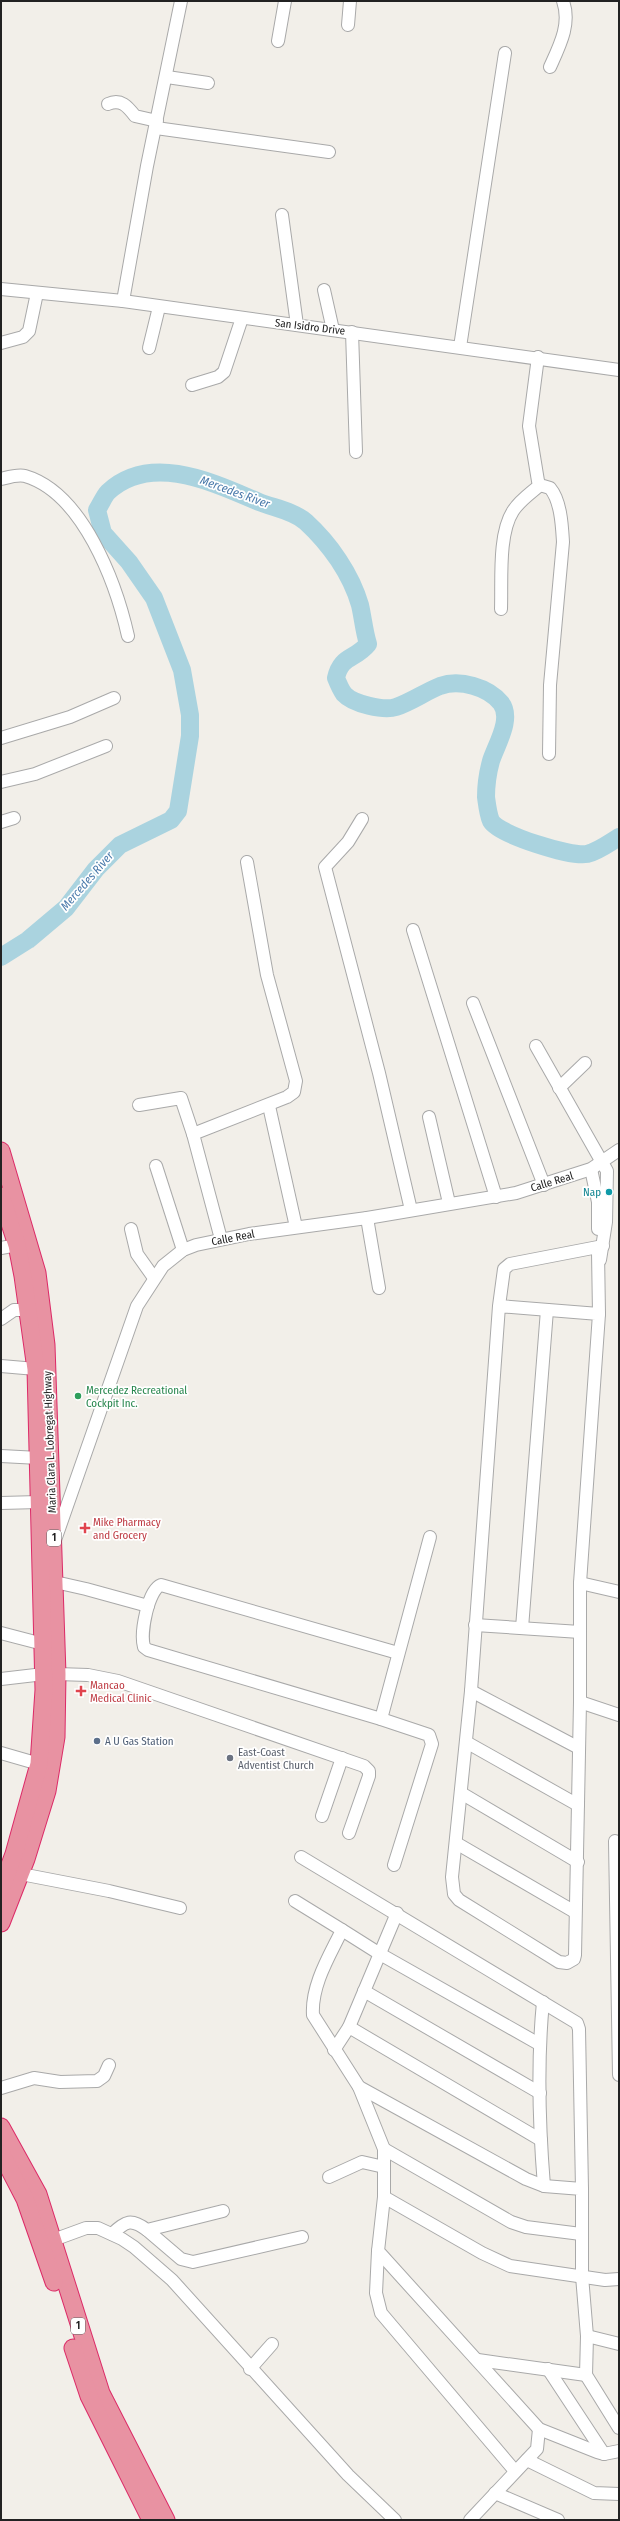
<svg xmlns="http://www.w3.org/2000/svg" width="620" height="2521" font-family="'Fira Sans Condensed',sans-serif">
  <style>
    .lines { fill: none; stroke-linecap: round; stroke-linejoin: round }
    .river { stroke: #aad3df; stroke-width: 18 }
    .minor-casing { stroke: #a9a9a9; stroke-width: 14 }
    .highway-casing { stroke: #dc2a67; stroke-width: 19 }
    .minor { stroke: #fff; stroke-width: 12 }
    .highway { stroke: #e892a2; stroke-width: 17 }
    .culture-dot { fill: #0f9aa8; stroke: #fff; stroke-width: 1.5 }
    .leisure-dot { fill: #2e9e5b; stroke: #fff; stroke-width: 1.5 }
    .health-dot { fill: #e0444e; stroke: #fff; stroke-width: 1.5 }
    .service-dot { fill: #5c6f8a; stroke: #fff; stroke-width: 1.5 }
    .worship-dot { fill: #6b7280; stroke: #fff; stroke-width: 1.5 }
    .labels { text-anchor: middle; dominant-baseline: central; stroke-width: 3.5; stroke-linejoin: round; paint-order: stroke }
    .shield { fill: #fff; stroke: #646464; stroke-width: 1 }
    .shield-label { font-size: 10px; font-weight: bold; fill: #222 }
    .street-label { font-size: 11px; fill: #222; stroke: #fff }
    .culture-label { font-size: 11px; fill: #0d838f; stroke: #fff; text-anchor: end }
    .leisure-label { font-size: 11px; fill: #27864d; stroke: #fff; text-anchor: start }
    .health-label { font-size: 11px; fill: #be3a42; stroke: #fff; text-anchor: start }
    .service-label { font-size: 11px; fill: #4e5e75; stroke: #fff; text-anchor: start }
    .worship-label { font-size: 11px; fill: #5b616d; stroke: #fff; text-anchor: start }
    .water-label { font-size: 12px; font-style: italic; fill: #4a7aab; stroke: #fff }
  </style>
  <rect width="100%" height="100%" fill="#f2efe9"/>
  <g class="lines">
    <path class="river" d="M1,957l27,-17 38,-32 30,-39 24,-24 51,-25 7,-9 12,-75v-21l-8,-45 -28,-72 -25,-36 -26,-29 -6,-23c4,-6 7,-14 11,-18 43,-40 106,-9 151,10 15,6 35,9 47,20 24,22 45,52 54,83 3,13 4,26 8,39 -13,16 -27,11 -32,34 2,5 5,12 8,16 9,10 40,17 52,13 15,-5 29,-15 44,-21 20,-7 48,1 61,17 12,16 -5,42 -10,58 -3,11 -5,25 -5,36 1,7 2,17 5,24 8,14 80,36 96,33 12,-3 22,-11 32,-17"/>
    <g class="minor-casing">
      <g id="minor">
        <path d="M348,25l2,-24"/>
        <path d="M278,41l7,-40"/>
        <path d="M550,67c10,-22 21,-43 13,-66"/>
        <path d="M167,77l41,6"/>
        <path d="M108,104c13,-6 20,3 27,12l22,5"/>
        <path d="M156,128l173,24"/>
        <path d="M282,215l15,110"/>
        <path d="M1,289l122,12 496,69"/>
        <path d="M324,290l9,40"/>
        <path d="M123,301l24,-135 34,-165"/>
        <path d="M352,332l4,120"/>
        <path d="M1,343l22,-6 6,-6 8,-38"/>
        <path d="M460,347l45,-294"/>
        <path d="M149,348l10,-41"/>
        <path d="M538,357l-9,69 9,55 2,4 10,3c11,13 12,38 13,54l-13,143 -1,69"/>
        <path d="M192,385l26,-8 6,-5 18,-54"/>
        <path d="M1,479c8,-2 17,-5 24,-3 58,17 91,107 103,160"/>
        <path d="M501,609c1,-28 -3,-75 12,-98 7,-11 18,-18 27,-26"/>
        <path d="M1,738l69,-21 44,-19"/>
        <path d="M1,782l34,-8 71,-28"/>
        <path d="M362,819l-14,23 -23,25 54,206 32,137"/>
        <path d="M1,822l13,-4"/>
        <path d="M413,930l83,267"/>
        <path d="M473,1003l71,182"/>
        <path d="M536,1046l71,125 -1,51 -6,38"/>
        <path d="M559,1088l26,-25"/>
        <path d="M139,1105l42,-7 12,36"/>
        <path d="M269,1106l27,121"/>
        <path d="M429,1117l20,86"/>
        <path d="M156,1166l27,84"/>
        <path d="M591,1169l7,33v27"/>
        <path d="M367,1218l12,70"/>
        <path d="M131,1229l6,25 17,24"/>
        <path d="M221,1239l-28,-105 94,-37 7,-5 2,-11 -29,-106 -20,-113"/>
        <path d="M1,1248l16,-3"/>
        <path d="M598,1252l1,62"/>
        <path d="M499,1306l100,8 -19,269v119l-5,253 -1,4 -7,4 -8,-1 -100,-62 -5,-6 -2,-17 19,-186 28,-385 5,-37 6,-5 93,-18"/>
        <path d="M1,1319l13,-9h15"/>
        <path d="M1,1366l35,3"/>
        <path d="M1,1456l38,2"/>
        <path d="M1,1503l38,-1"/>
        <path d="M54,1543l83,-237 26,-40 20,-16 13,-5 53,-11 118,-16 149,-25 75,-24 28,-19"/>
        <path d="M55,1582l31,7 62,17"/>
        <path d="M580,1583l39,9"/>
        <path d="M475,1625l105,7"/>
        <path d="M522,1628l25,-318"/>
        <path d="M1,1633l42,11"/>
        <path d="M57,1674l31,1 30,6 246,85 5,5v5l-20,57"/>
        <path d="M1,1679l43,-5"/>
        <path d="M471,1691l108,57"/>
        <path d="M580,1702l39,13"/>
        <path d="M381,1719l49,-182"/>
        <path d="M466,1742l112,63"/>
        <path d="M1,1753l38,11"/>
        <path d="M461,1793l117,69"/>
        <path d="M322,1816l20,-58"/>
        <path d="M615,1841l4,234"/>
        <path d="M456,1843l119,69"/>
        <path d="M301,1857l276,166 2,6 3,160"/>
        <path d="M394,1865l38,-121 -3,-9 -48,-16 -233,-69 -4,-3c-4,-14 4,-57 17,-62l237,68"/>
        <path d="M21,1874l88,17 71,17"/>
        <path d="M295,1901l47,29c-12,25 -31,55 -29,85l46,72 25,62v48l-6,54 161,178 58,23 7,2 15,-3"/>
        <path d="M342,1930l38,24 159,90"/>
        <path d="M364,1991l176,102"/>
        <path d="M543,2002c-6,61 -4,123 1,184"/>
        <path d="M349,2027l192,113"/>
        <path d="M334,2050l15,-23 48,-114"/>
        <path d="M359,2087l167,92 18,7 38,3v87l5,60 -1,39 33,53"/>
        <path d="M1,2088l33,-10 26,4 37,-1 7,-5 5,-11"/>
        <path d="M384,2149l127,73 15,5 55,7"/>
        <path d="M329,2177l33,-15 22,5"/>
        <path d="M384,2197l98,56 28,13 95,14 14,-1"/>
        <path d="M147,2230l34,29 12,3 109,-25"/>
        <path d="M112,2234c14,-13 19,-16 35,-4l76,-19"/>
        <path d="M45,2243l41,-15h12l24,11 12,8 38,33 176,195 47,45"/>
        <path d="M378,2251l-2,42 5,20 134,158"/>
        <path d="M587,2336l32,8"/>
        <path d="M478,2360l108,15"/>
        <path d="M250,2369l22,-25"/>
        <path d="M548,2369l56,85"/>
        <path d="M527,2460l67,33 25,1"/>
        <path d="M495,2493l63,27"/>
        <path d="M470,2520l67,-71 2,-20"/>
      </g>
    </g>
    <g class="highway-casing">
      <g id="highway">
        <path d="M1,1151l36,122 9,72 11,329 -1,63 -9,54 -21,68 -25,64"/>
        <path d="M1,1196l16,49 6,31 13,93 8,321 -5,74 -25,90 -13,35"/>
        <path d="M1,2127l37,67 63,199 65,127"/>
        <path d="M1,2153l24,46 29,83"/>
        <path d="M73,2348l16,48 62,124"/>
      </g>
    </g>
    <use href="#minor" class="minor"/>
    <use href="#highway" class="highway"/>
  </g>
  <circle class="culture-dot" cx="609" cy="1192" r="4"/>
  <circle class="leisure-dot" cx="78" cy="1396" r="4"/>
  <g class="health-dot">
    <path d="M83 1522h4v4h4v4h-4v4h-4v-4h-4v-4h4z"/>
    <path d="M79 1685h4v4h4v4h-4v4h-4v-4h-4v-4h4z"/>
  </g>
  <circle class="service-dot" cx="97" cy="1741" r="4"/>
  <circle class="worship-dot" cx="230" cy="1758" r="4"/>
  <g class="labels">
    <g class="shield">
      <rect x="47" y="1530" width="14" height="16" rx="3"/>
      <rect x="71" y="2318" width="14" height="16" rx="3"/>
    </g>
    <g class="shield-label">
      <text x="54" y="1538">1</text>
      <text x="78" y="2326">1</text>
    </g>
    <g class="street-label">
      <text transform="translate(310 327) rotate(7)">San Isidro Drive</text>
      <text transform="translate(552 1182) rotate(-17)">Calle Real</text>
      <text transform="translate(233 1238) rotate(-11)">Calle Real</text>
      <text transform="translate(50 1442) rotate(-92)">Maria Clara L. Lobregat Highway</text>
    </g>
    <g class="culture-label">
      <text x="601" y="1192">Nap</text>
    </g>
    <g class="leisure-label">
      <text x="86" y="1390">Mercedez Recreational<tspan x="86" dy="13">Cockpit Inc.</tspan></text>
    </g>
    <g class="health-label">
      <text x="93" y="1522">Mike Pharmacy<tspan x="93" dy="13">and Grocery</tspan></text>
      <text x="90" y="1685">Mancao<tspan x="90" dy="13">Medical Clinic</tspan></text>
    </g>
    <g class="service-label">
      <text x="105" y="1741">A U Gas Station</text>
    </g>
    <g class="worship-label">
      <text x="238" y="1752">East-Coast<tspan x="238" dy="13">Adventist Church</tspan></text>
    </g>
    <g class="water-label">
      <text transform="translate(235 492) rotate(20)">Mercedes River</text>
      <text transform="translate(87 881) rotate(-49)">Mercedes River</text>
    </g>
  </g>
  <rect width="620" height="2521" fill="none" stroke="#222222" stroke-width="4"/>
</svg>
